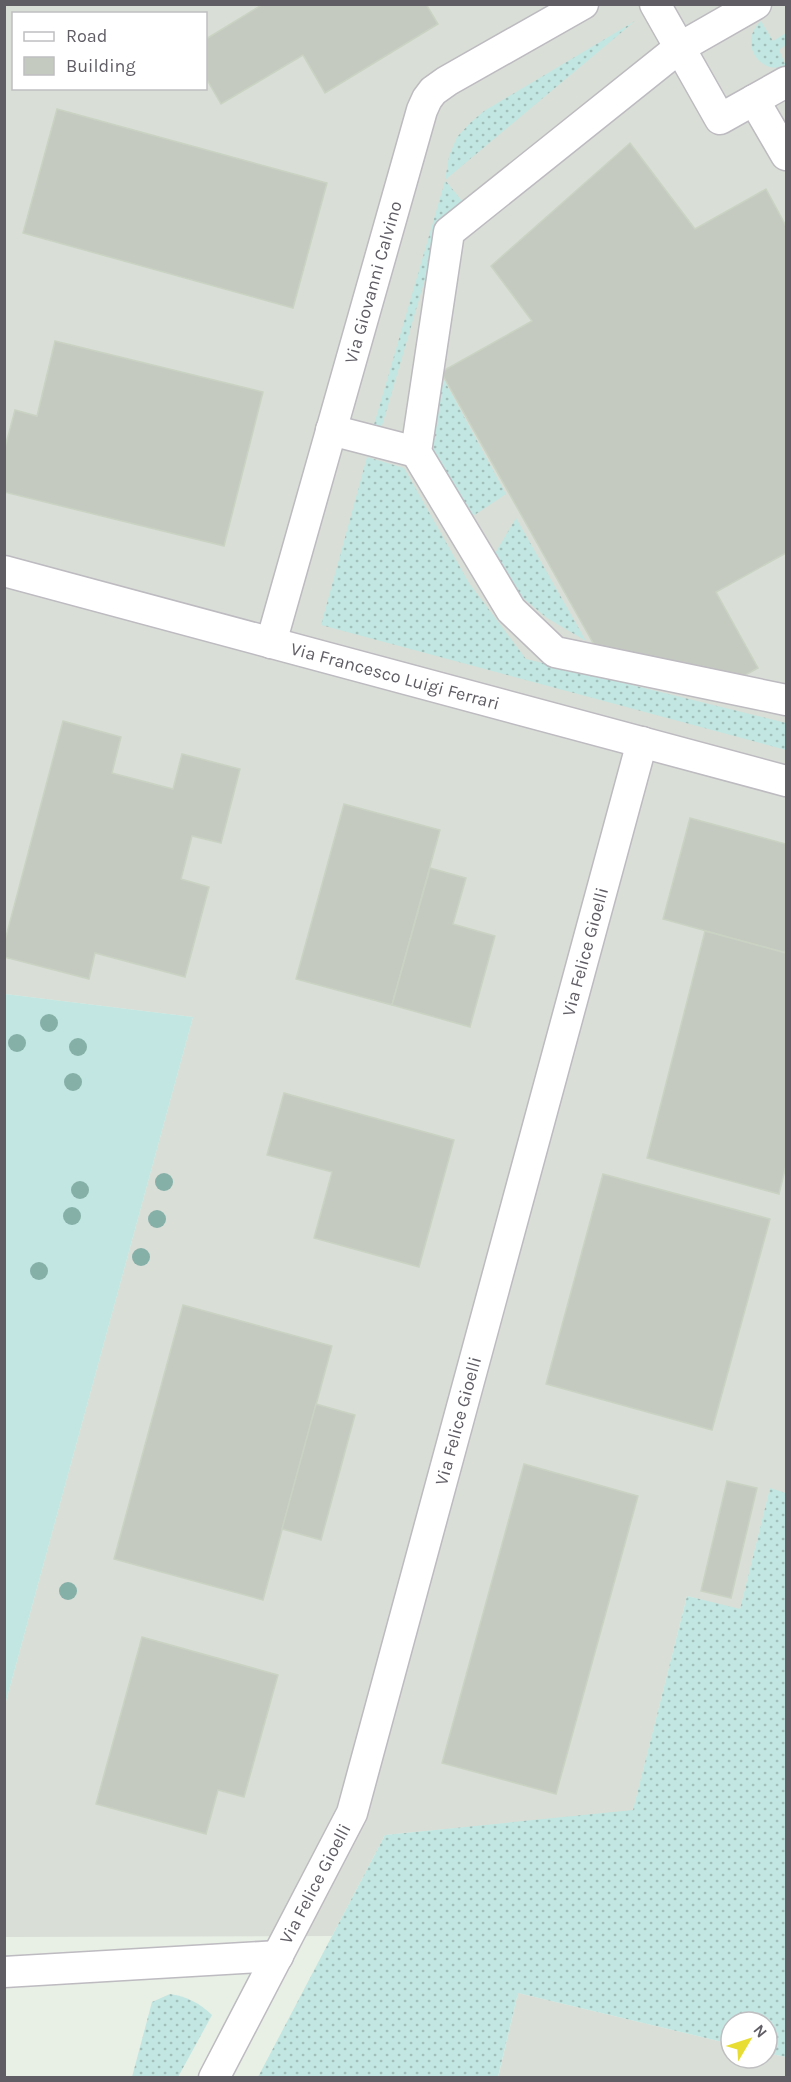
<svg xmlns="http://www.w3.org/2000/svg" width="791" height="2082" font-family="Karla,sans-serif">
  <style>
    .industrial { fill: #d9ded7; fill-rule: evenodd }
    .grass { fill: url(#grass-dots) }
    .pitch { fill: #c2e6e1 }
    .building { fill: #c5cac1; stroke: #cad3c3; stroke-width: 1.5 }
    .lines { fill: none; stroke-linecap: round; stroke-linejoin: round }
    .minor-casing { stroke: #bdbac0; stroke-width: 33 }
    .minor { stroke: #fff; stroke-width: 30 }
    .tree { fill: #85b0a8 }
    .labels { text-anchor: middle; dominant-baseline: central; stroke-width: 5; stroke-linejoin: round; paint-order: stroke }
    .street-label { font-size: 18px; fill: #605d65; stroke: #fff }
  </style>
  <defs>
    <pattern id="grass-dots" width="8" height="8" patternUnits="userSpaceOnUse" patternTransform="scale(1.5)"><rect width="8" height="8" fill="#c2e6e1"/><path d="M2 2h.1M6 6h.1" fill="none" stroke="#a1beba" stroke-width="1.8" stroke-linecap="round"/></pattern>
  </defs>
  <rect width="100%" height="100%" fill="#e8efe5"/>
  <g class="industrial">
    <path d="M5,5h781v1488l-16,-4 -30,121 -53,-14 -54,215 -248,24 -53,101 -327,1v-232l188,-688 -188,-23zM14,14h192v74h-192z"/>
    <path d="M518,1993l213,51v14h36v-5l19,4v20l-288,1z"/>
  </g>
  <g class="grass">
    <path d="M635,21l-190,159 17,21 -20,20 -61,208 -8,-1 72,-247 4,-25 8,-19 13,-14 14,-12z"/>
    <path d="M761,21l12,20 13,-8v12l-7,5 7,16c-6,1 -13,3 -19,0 -19,-9 -21,-32 -6,-45z"/>
    <path d="M431,356l75,138 -36,24 -36,-58z"/>
    <path d="M367,457l37,11 65,115 57,76 260,64v27l-465,-125z"/>
    <path d="M516,518l70,123 -39,-23 -36,-30 -20,-28z"/>
    <path d="M770,1488l16,5v564l-19,-4v-31h-36v22l-213,-51 -20,84h-240l127,-242 248,-25 54,-214 53,13z"/>
    <path d="M170,1994c18,3 29,9 42,21l-34,62h-46l20,-75z"/>
  </g>
  <path class="pitch" d="M5,994l188,23 -188,688 -1,-711z"/>
  <g class="building">
    <path d="M263,4h163l12,20 -113,69 -22,-38 -82,49 -15,-26v-39z"/>
    <path d="M57,109l270,74 -34,125 -270,-75z"/>
    <path d="M630,143l65,86 71,-40 20,37v327l-70,39 42,76 -23,13 -134,-24 -160,-285 91,-51 -41,-55z"/>
    <path d="M55,341l208,51 -39,154 -220,-54v-41l11,-41 22,6z"/>
    <path d="M63,721l58,16 -9,36 61,16 9,-35 58,15 -19,74 -29,-7 -11,43 28,8 -24,90 -90,-24 -6,26 -85,-22v-13z"/>
    <path d="M344,804l96,26 -48,175 -96,-26z"/>
    <path d="M690,818l96,26v109l-123,-34z"/>
    <path d="M430,868l36,10 -13,46 42,12 -25,91 -78,-22z"/>
    <path d="M705,931l81,22v213l-7,28 -132,-36z"/>
    <path d="M284,1093l170,47 -35,127 -105,-29 18,-66 -65,-17z"/>
    <path d="M603,1174l167,45 -58,211 -166,-46z"/>
    <path d="M183,1305l149,41 -69,254 -149,-41z"/>
    <path d="M316,1404l39,11 -34,125 -39,-11z"/>
    <path d="M524,1464l114,32 -82,298 -114,-31z"/>
    <path d="M727,1481l30,7 -26,110 -30,-7z"/>
    <path d="M142,1637l136,38 -34,122 -26,-7 -12,44 -110,-30z"/>
  </g>
  <g class="lines">
    <g class="minor-casing">
      <g id="minor">
        <path d="M655,4l65,115 66,-37"/>
        <path d="M756,4l-77,44 -230,184 -33,220 95,158 44,42 231,48"/>
        <path d="M754,100l32,55"/>
        <path d="M331,430l85,22"/>
        <path id="s1" d="M4,571l782,210"/>
        <path id="s2" d="M271,643l151,-533 5,-11 6,-8 14,-10 136,-77"/>
        <path d="M4,1972l274,-16"/>
        <path id="s3" d="M214,2078l138,-265 290,-1071"/>
      </g>
    </g>
    <use href="#minor" class="minor"/>
  </g>
  <g class="tree">
    <circle cx="49" cy="1023" r="9"/>
    <circle cx="17" cy="1043" r="9"/>
    <circle cx="78" cy="1047" r="9"/>
    <circle cx="73" cy="1082" r="9"/>
    <circle cx="164" cy="1182" r="9"/>
    <circle cx="80" cy="1190" r="9"/>
    <circle cx="72" cy="1216" r="9"/>
    <circle cx="157" cy="1219" r="9"/>
    <circle cx="141" cy="1257" r="9"/>
    <circle cx="39" cy="1271" r="9"/>
    <circle cx="68" cy="1591" r="9"/>
  </g>
  <g class="labels">
    <g class="street-label">
      <text stroke="none"><textPath href="#s2" startOffset="375">Via Giovanni Calvino</textPath></text>
      <text stroke="none"><textPath href="#s1" startOffset="405">Via Francesco Luigi Ferrari</textPath></text>
      <text stroke="none"><textPath href="#s3" startOffset="1191">Via Felice Gioelli</textPath></text>
      <text stroke="none"><textPath href="#s3" startOffset="705">Via Felice Gioelli</textPath></text>
      <text stroke="none"><textPath href="#s3" startOffset="219">Via Felice Gioelli</textPath></text>
    </g>
  </g>
  <rect width="791" height="2082" fill="none" stroke="#605d65" stroke-width="12"/>
  <rect x="12" y="12" width="195" height="78" fill="#ffffff" stroke="#bfbec1" stroke-width="1.5"/>
  <rect x="24" y="32" width="30" height="9" fill="#ffffff" stroke="#bfbec1" stroke-width="1.5"/>
  <text x="66" y="42" font-size="18" fill="#605d65">Road</text>
  <rect x="24" y="57" width="30" height="18" fill="#c5cac1" stroke="#bfbec1" stroke-width="1.5"/>
  <text x="66" y="72" font-size="18" fill="#605d65">Building</text>
  <g transform="translate(749 2040) rotate(51)"><circle r="28" fill="#ffffff" stroke="#bfbec1" stroke-width="1.5"/>
  <path d="M0-4.5L10 22L0 15L-10 22Z" fill="#e7dd33"/>
  <text y="-9" font-size="16" font-weight="bold" text-anchor="middle" fill="#605d65">N</text>
  </g>
</svg>
